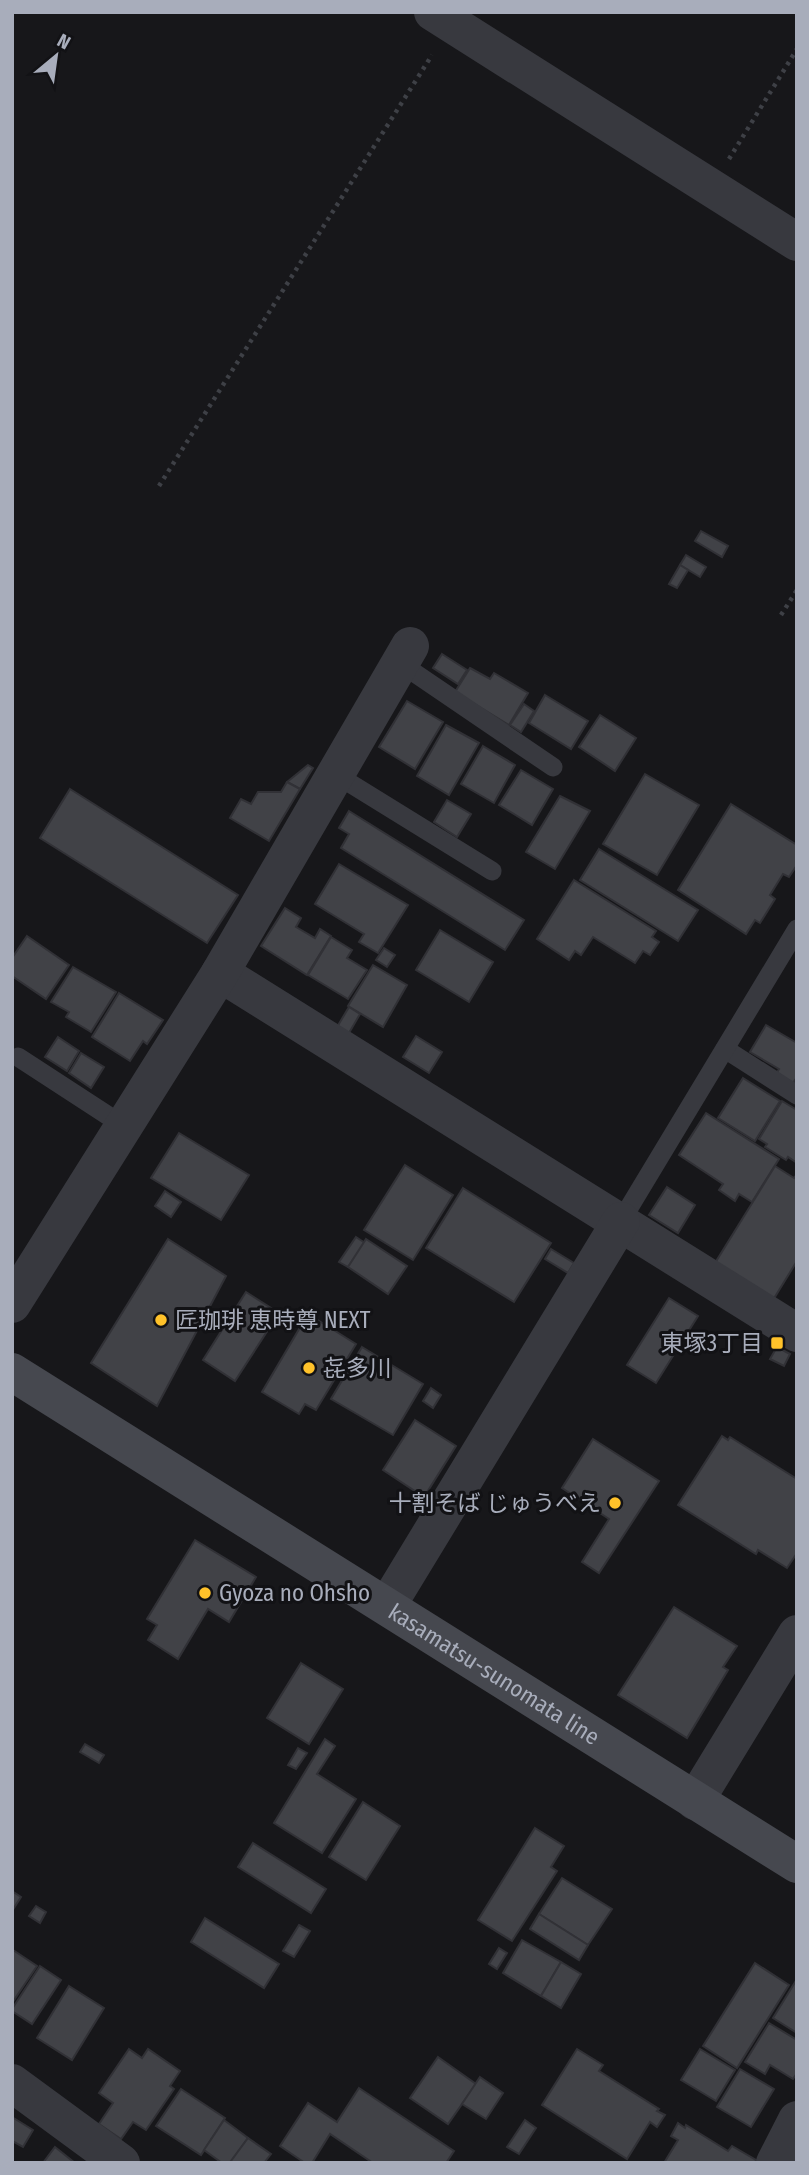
<svg xmlns="http://www.w3.org/2000/svg" width="809" height="2175" font-family="'Fira Sans Condensed','Noto Sans JP',sans-serif">
  <style>
    .building { fill: #414247; stroke: #313136; stroke-width: 2 }
    .lines { fill: none; stroke-linecap: round; stroke-linejoin: round }
    .path { stroke: #3e4046; stroke-width: 4.5; stroke-dasharray: 3.5 5; stroke-linecap: butt }
    .lane { stroke: #38393f; stroke-width: 19 }
    .street { stroke: #38393f; stroke-width: 38 }
    .secondary { stroke: #46484f; stroke-width: 38 }
    .poi-dot { fill: #ffc22a; stroke: #121215; stroke-width: 2.5 }
    .labels { text-anchor: middle; dominant-baseline: central; stroke-width: 6; stroke-linejoin: round; paint-order: stroke }
    .poi-label { font-size: 23px; fill: #a8adbb; stroke: #121215; text-anchor: start }
    .street-label { font-size: 23px; fill: #a8adbb; stroke: #121215 }
  </style>
  <rect width="100%" height="100%" fill="#17171a"/>
  <g class="building">
    <path d="M701,531l27,15 -6,11 -27,-16z"/>
    <path d="M686,555l20,12 -6,10 -20,-12z"/>
    <path d="M680,565l8,5 -11,18 -8,-4z"/>
    <path d="M442,654l25,16 -9,14 -25,-16z"/>
    <path d="M470,668l20,11 4,-6 34,20 -19,32 -54,-33z"/>
    <path d="M545,695l43,26 -17,28 -42,-26z"/>
    <path d="M407,701l36,21 -28,47 -36,-22z"/>
    <path d="M524,704l10,7 -13,21 -11,-7z"/>
    <path d="M600,715l36,23 -21,33 -36,-24z"/>
    <path d="M446,725l33,18 -30,52 -32,-19z"/>
    <path d="M483,746l32,19 -21,38 -33,-19z"/>
    <path d="M308,765l5,3 -13,21 -13,-7z"/>
    <path d="M521,770l32,19 -21,36 -33,-20z"/>
    <path d="M645,774l54,31 -42,70 -54,-31z"/>
    <path d="M287,782l13,7 -31,52 -39,-23 11,-19 10,5 7,-12h23z"/>
    <path d="M70,789l168,106 -31,48 -167,-105z"/>
    <path d="M560,796l30,15 -35,58 -29,-17z"/>
    <path d="M447,800l24,14 -14,23 -23,-15z"/>
    <path d="M731,804l66,41v20l-8,12 -6,-3 -13,21 5,4 -15,24 -5,-3 -9,14 -68,-44z"/>
    <path d="M349,811l175,109 -19,30 -164,-102 8,-14 -10,-6z"/>
    <path d="M599,849l99,61 -20,31 -98,-61z"/>
    <path d="M339,864l69,41 -30,48 -19,-11 5,-8 -49,-30z"/>
    <path d="M574,880l82,51 -4,6 7,5 -9,13 -7,-4 -8,12 -42,-26 -12,18 -6,-4 -6,9 -32,-21z"/>
    <path d="M285,908l16,10 -5,9 19,11 5,-9 11,7 -24,39 -46,-29z"/>
    <path d="M440,930l53,32 -24,40 -53,-32z"/>
    <path d="M27,936l42,29 -23,34 -34,-23v-18z"/>
    <path d="M331,937l21,13 -5,8 20,12 -19,29 -40,-24z"/>
    <path d="M384,948l11,7 -8,12 -11,-7z"/>
    <path d="M373,965l34,20 -24,42 -35,-21z"/>
    <path d="M73,967l43,25 -25,40 -25,-15 3,-5 -18,-10z"/>
    <path d="M119,993l44,27 -16,24 -4,-3 -13,20 -38,-24z"/>
    <path d="M349,1007l11,7 -11,19 -12,-6z"/>
    <path d="M766,1025l31,18v34l-4,6 -17,-9 3,-5 -29,-17z"/>
    <path d="M416,1036l26,16 -13,21 -26,-16z"/>
    <path d="M58,1037l21,14 -12,20 -22,-14z"/>
    <path d="M81,1053l23,14 -13,21 -22,-15z"/>
    <path d="M743,1078l37,23 -25,40 -37,-23z"/>
    <path d="M782,1101l15,9v53l-9,-6 -2,3 -21,-13 2,-3 -8,-5z"/>
    <path d="M706,1113l73,46 -27,43 -13,-8 -4,7 -16,-11 4,-6 -44,-29z"/>
    <path d="M179,1133l70,42 -28,45 -70,-42z"/>
    <path d="M405,1165l48,30 -40,65 -49,-30z"/>
    <path d="M775,1166l19,12 3,-4v87l-24,39 -58,-37z"/>
    <path d="M667,1187l28,18 -17,28 -29,-18z"/>
    <path d="M463,1188l88,55 -37,59 -88,-54z"/>
    <path d="M165,1191l16,11 -10,15 -16,-11z"/>
    <path d="M356,1237l9,6 -17,24 -9,-5z"/>
    <path d="M168,1239l58,37 -69,130 -66,-43z"/>
    <path d="M366,1239l41,27 -19,28 -40,-27z"/>
    <path d="M551,1249l23,14 -6,10 -23,-14z"/>
    <path d="M246,1292l33,21 -44,68 -32,-21z"/>
    <path d="M669,1298l29,18 -42,67 -29,-18z"/>
    <path d="M308,1314l48,30 -40,66 -11,-6 -6,10 -37,-22z"/>
    <path d="M362,1347l61,37 -30,51 -62,-36z"/>
    <path d="M777,1347l13,7 -6,12 -14,-7z"/>
    <path d="M431,1388l10,7 -8,13 -10,-7z"/>
    <path d="M415,1420l41,26 -32,51 -41,-27z"/>
    <path d="M722,1436l6,4 2,-3 67,42v74l-10,15 -29,-18 -2,4 -78,-49z"/>
    <path d="M593,1439l66,42 -60,92 -17,-11 27,-43 -47,-31z"/>
    <path d="M195,1540l61,37 -27,45 -21,-13 -30,50 -30,-19 9,-15 -10,-6z"/>
    <path d="M674,1607l63,39 -14,21 5,3 -41,68 -69,-43z"/>
    <path d="M301,1663l42,26 -34,55 -42,-26z"/>
    <path d="M325,1739l10,7 -18,28 39,25 -34,54 -48,-30z"/>
    <path d="M85,1744l19,11 -5,8 -19,-11z"/>
    <path d="M298,1748l9,5 -11,16 -8,-4z"/>
    <path d="M363,1802l37,24 -34,54 -37,-23z"/>
    <path d="M535,1828l29,18 -13,21 6,4 -45,70 -34,-21z"/>
    <path d="M253,1843l73,46 -15,24 -73,-46z"/>
    <path d="M562,1878l50,31 -24,36 -49,-31z"/>
    <path d="M12,1891l9,6 -9,14z"/>
    <path d="M36,1906l10,6 -6,11 -11,-7z"/>
    <path d="M539,1914l49,31 -9,15 -49,-31z"/>
    <path d="M205,1918l74,46 -15,24 -73,-46z"/>
    <path d="M299,1925l11,6 -16,26 -11,-6z"/>
    <path d="M522,1940l39,22 -20,34 -38,-23z"/>
    <path d="M499,1948l8,5 -10,16 -8,-5z"/>
    <path d="M13,1950l24,16 -25,37v-52z"/>
    <path d="M561,1962l20,12 -20,34 -20,-12z"/>
    <path d="M755,1963l34,22 -52,83 -34,-22z"/>
    <path d="M40,1966l21,14 -29,44 -20,-13v-2z"/>
    <path d="M797,1979v54l-24,-15z"/>
    <path d="M69,1986l35,22 -32,52 -35,-22z"/>
    <path d="M769,2023l28,17v33l-4,6 -23,-14 -5,9 -20,-12z"/>
    <path d="M129,2049l13,9 6,-9 32,22 -10,15 4,3 -28,41 -13,-8 -12,17 -22,-15 14,-21 -14,-10z"/>
    <path d="M577,2049l26,16 -4,6 60,38 -2,2 8,4 -8,12 -7,-5 -23,37 -85,-54z"/>
    <path d="M700,2049l35,21 -19,31 -35,-21z"/>
    <path d="M438,2057l38,27 -28,40 -38,-26z"/>
    <path d="M740,2069l34,20 -23,38 -34,-20z"/>
    <path d="M480,2077l23,16 -17,26 -24,-15z"/>
    <path d="M359,2088l95,63 -8,12h-73l-43,-29 -18,29h-7l-25,-17 28,-43 29,19z"/>
    <path d="M181,2089l44,29 -24,37 -45,-29z"/>
    <path d="M12,2117l21,13 -10,17 -11,-6z"/>
    <path d="M224,2120l24,18 -18,25h-8l-18,-13z"/>
    <path d="M525,2120l11,8 -17,26 -12,-7z"/>
    <path d="M678,2123l7,5 1,-3 42,26 4,-5 24,14 -1,3h-91l14,-23 -7,-4z"/>
    <path d="M248,2138l23,16 -7,9h-30l-3,-2z"/>
    <path d="M55,2147l20,16h-32z"/>
  </g>
  <g class="lines">
    <g class="path">
      <path d="M729,159l68,-110"/>
      <path d="M159,486l273,-431"/>
      <path d="M781,615l16,-25"/>
    </g>
    <g class="lane">
      <path d="M400,663l153,104"/>
      <path d="M335,774l157,97"/>
      <path d="M725,1049l72,46"/>
      <path d="M18,1057l106,69"/>
      <path d="M621,1221l176,-292"/>
    </g>
    <g class="street">
      <path d="M433,12l364,230"/>
      <path d="M220,973l577,360"/>
      <path d="M12,1304l208,-331 190,-327"/>
      <path d="M387,1606l234,-385"/>
      <path d="M695,1801l102,-167"/>
      <path d="M12,2083l109,80"/>
      <path d="M775,2163l22,-43"/>
    </g>
    <path class="secondary" id="s1" d="M12,1372l785,492"/>
  </g>
  <g class="poi-dot">
    <circle cx="161" cy="1320" r="7"/>
    <rect x="770" y="1336" width="14" height="14" rx="3.5"/>
    <circle cx="309" cy="1368" r="7"/>
    <circle cx="615" cy="1503" r="7"/>
    <circle cx="205" cy="1593" r="7"/>
  </g>
  <g class="labels">
    <g class="poi-label">
      <text x="175" y="1320">匠珈琲 恵時尊 NEXT</text>
      <text x="763" y="1343" text-anchor="end">東塚3丁目</text>
      <text x="323" y="1368">㐂多川</text>
      <text x="601" y="1503" text-anchor="end">十割そば じゅうべえ</text>
      <text x="219" y="1593">Gyoza no Ohsho</text>
    </g>
    <g class="street-label">
      <text stroke="none"><textPath href="#s1" startOffset="569">kasamatsu-sunomata line</textPath></text>
    </g>
  </g>
  <rect width="809" height="2175" fill="none" stroke="#a8adbb" stroke-width="28"/>
  <g transform="translate(56 56) rotate(29)" stroke="#121215" stroke-width="5" paint-order="stroke">
  <path d="M0-5L12 26L0 18L-12 26Z" fill="#a8adbb"/>
  <text y="-10" font-size="19" font-weight="bold" text-anchor="middle" fill="#a8adbb">N</text>
  </g>
</svg>
